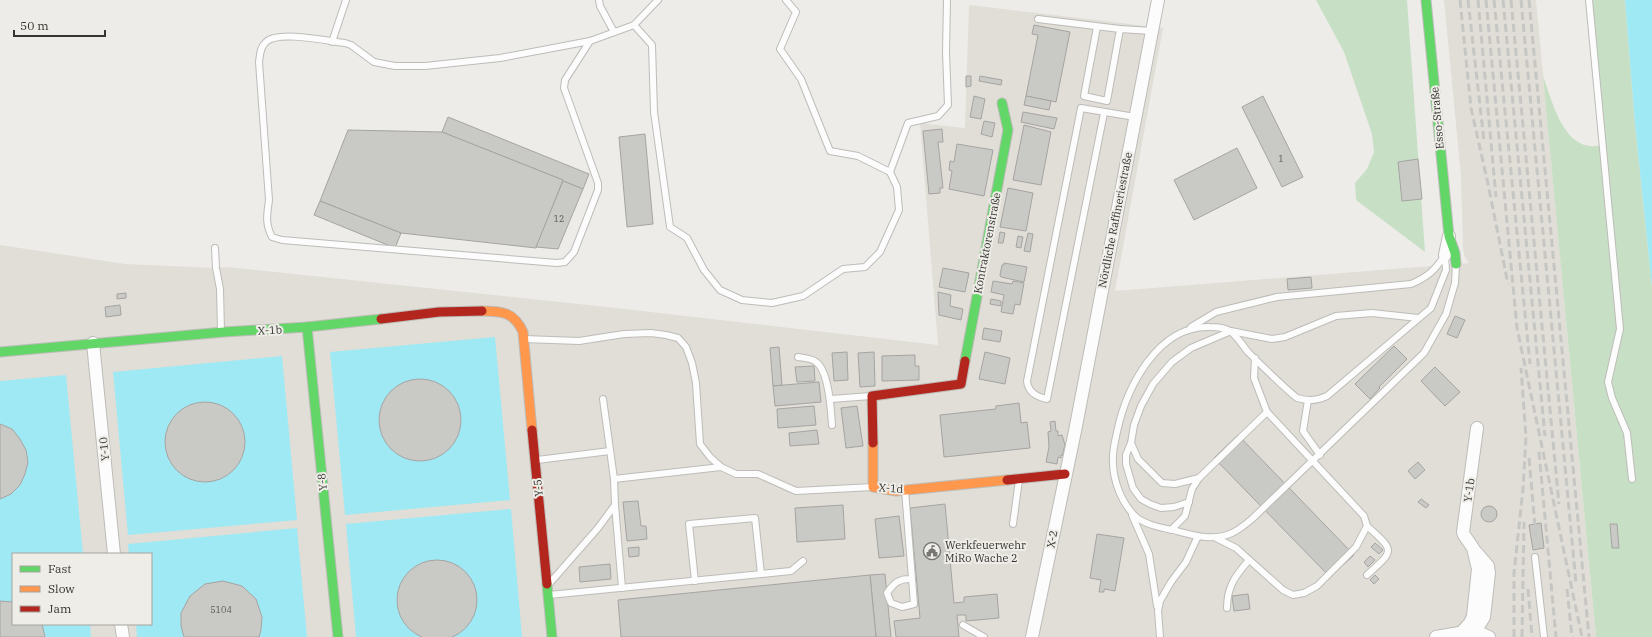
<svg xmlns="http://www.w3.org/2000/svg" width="1652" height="637" font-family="'IBM Plex Serif',serif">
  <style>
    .built { fill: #e0ded6; fill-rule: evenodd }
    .green { fill: #c7e0c5 }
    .water { fill: #9fe9f4 }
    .building { fill: #c9c9c6; stroke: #a6a4a2 }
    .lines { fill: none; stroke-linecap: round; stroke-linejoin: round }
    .lane-casing { stroke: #bdbcb9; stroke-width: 8 }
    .street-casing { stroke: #bdbcb9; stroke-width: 14 }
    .fast-casing { stroke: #bdbcb9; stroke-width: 11 }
    .slow-casing { stroke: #bdbcb9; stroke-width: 11 }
    .jam-casing { stroke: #bdbcb9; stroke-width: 11 }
    .lane { stroke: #fcfcfc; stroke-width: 6 }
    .street { stroke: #fcfcfc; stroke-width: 12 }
    .fast { stroke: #63d668; stroke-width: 9 }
    .slow { stroke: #ff974d; stroke-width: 9 }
    .jam { stroke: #b3261e; stroke-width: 9 }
    .rail { stroke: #c6c6c4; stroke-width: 3; stroke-dasharray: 8 4; stroke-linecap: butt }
    .labels { text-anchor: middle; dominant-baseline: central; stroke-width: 4; stroke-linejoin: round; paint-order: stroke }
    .number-label { font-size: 9px; fill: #5b5a58 }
    .street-label { font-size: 11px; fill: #363533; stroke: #efede7 }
    .poi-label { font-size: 11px; fill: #363533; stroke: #efede7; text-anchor: start }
  </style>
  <rect width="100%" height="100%" fill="#edece9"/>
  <path class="built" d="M1444,0h92l60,637h-1596v-392l125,19 91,4 12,-1 388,41 322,37 -18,-222 45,5 4,-123 194,23 -48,263 354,-28 -5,-8 -1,-8 -2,-71zM13,554h138v70h-138z"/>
  <g class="green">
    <path d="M1316,0h91l18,252 -69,-52 -1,-17 12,-14 7,-17 -2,-18 -28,-82z"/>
    <path d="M1592,0h33l10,124 17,163v350h-56l-53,-561c10,27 22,82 62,68z"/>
  </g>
  <g class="water">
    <path d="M1625,0h27v287l-17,-163z"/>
    <path d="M495,337l15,163 -165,15 -15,-163z"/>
    <path d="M282,356l15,164 -169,15 -15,-163z"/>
    <path d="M66,375l17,179h-70v70h77l1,13h-91v-256z"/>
    <path d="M511,509l11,128h-166l-10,-113z"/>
    <path d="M297,528l10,109h-170l-1,-13h15v-70h-22l-1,-10z"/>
  </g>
  <g class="building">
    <path d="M1034,25l36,7 -14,70 -30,-6 12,-61 -6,-1z"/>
    <path d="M966,76h5v10l-5,1z"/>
    <path d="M980,76l22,4 -1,5 -22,-4z"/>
    <path d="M974,96l11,3 -4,20 -11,-2z"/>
    <path d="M1026,96l25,5 -2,9 -25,-5z"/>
    <path d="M1263,96l40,81 -21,10 -40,-80z"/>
    <path d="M1023,112l34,6 -3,11 -33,-7z"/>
    <path d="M448,117l141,57 -6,15 -20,-8v-1l-121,-48z"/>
    <path d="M984,121l11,2 -3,14 -11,-3z"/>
    <path d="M1024,125l27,7 -10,53 -28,-5z"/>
    <path d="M942,129l1,13h-5l5,46h-3v5l-11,1 -6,-63z"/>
    <path d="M348,130l94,2 121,48 -27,68 -135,-15 -81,-32z"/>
    <path d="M645,134l8,90 -26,3 -8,-90z"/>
    <path d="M957,144l36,6 -9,46 -35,-7 3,-18 -3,-1 1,-9 4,1z"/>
    <path d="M1237,148l20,40 -63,32 -20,-40z"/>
    <path d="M1418,159l4,40 -20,2 -4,-39z"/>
    <path d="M563,181l20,8 -25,60 -22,-2z"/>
    <path d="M1008,188l25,5 -7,38 -26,-4z"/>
    <path d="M320,201l81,32 -6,15 -81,-33z"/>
    <path d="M1000,232l5,1 -2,10h-5z"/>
    <path d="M1028,233l5,1 -3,18 -6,-1z"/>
    <path d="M1018,236l5,1 -2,11 -5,-1z"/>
    <path d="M1004,263l23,4 -3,15 -23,-5 -1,-2 2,-10h2z"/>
    <path d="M943,268l26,5 -4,19 -26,-5z"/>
    <path d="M1311,277l1,11 -24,2 -1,-11z"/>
    <path d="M993,281l19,3 1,-3 11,2 -4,22 -5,-1 -2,10 -12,-2 3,-17 -13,-3z"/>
    <path d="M938,292l13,3 -1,11 13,3 -2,11 -22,-5z"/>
    <path d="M126,293v5l-9,1v-5z"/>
    <path d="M991,299l10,2v5l-11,-2z"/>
    <path d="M120,305l1,10 -15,2 -1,-10z"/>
    <path d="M1455,316l10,4 -8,18 -10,-4z"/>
    <path d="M984,328l18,3 -2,11 -18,-3z"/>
    <path d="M1394,346l13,13 -28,28 1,1 -10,11 -15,-15z"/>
    <path d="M779,347l3,38 -9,1 -3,-38z"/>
    <path d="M847,352l1,28 -14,1 -2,-28z"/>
    <path d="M874,352l1,34 -15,1 -2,-34z"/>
    <path d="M985,352l25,6 -5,26 -26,-5z"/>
    <path d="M915,355v11h4v14l-37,1v-25z"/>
    <path d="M814,366l1,15 -18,1 -2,-15z"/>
    <path d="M1435,367l25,25 -15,14 -24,-25z"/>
    <circle cx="420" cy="420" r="41"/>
    <path d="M819,382l2,20 -46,4 -2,-20z"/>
    <circle cx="205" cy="442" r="40"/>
    <path d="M1019,403l2,20 6,-1 3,26 -86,9 -4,-42 56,-6v-3z"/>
    <path d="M814,406l2,19 -38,3 -1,-19z"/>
    <path d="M857,406l6,40 -17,2 -5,-40z"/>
    <path d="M1055,421l1,10h2v5l4,-1 3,10 -3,11 -1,-1v3l-3,-1 -1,7 -11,-2 3,-15 -1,-15 3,-1 -1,-9z"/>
    <path d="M0,424l12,5 8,10 6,11 2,12 -3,12 -5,11 -9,9 -11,5z"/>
    <path d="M817,430l2,14 -29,2 -1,-13z"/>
    <path d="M1238,435l116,120 -24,22 -116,-119z"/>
    <path d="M1418,462l7,8 -10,9 -7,-8z"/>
    <path d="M1421,499l8,6 -3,3 -8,-6z"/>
    <path d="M638,501l3,25h5l1,13 -20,2 -4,-39z"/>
    <path d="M945,504l9,99 10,-1v-5l33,-3 2,24 -33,3v-6h-9l2,22h-63l-2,-16 26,-3 -10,-110z"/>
    <path d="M843,505l2,34 -48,3 -2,-34z"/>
    <circle cx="1489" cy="514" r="8"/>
    <path d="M899,516l5,40 -25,2 -4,-39z"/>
    <path d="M1541,523l3,25 -11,2 -4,-25z"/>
    <path d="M1610,524h7l2,24h-7z"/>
    <path d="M1097,534l27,4 -9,53 -11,-2v3h-5l2,-12 -11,-2z"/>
    <path d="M1375,543l8,7 -4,4 -8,-7z"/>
    <path d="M639,547v9l-10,1 -1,-9z"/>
    <path d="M1370,556l5,4 -7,7 -4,-5z"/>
    <circle cx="437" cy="600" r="40"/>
    <path d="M610,564l1,15 -31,3 -1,-15z"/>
    <path d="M885,574l6,63h-15l-6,-62z"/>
    <path d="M870,575l6,62h-255l-3,-37z"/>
    <path d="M1375,575l4,4 -5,5 -4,-4z"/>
    <path d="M223,581l19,5 14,13 6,18 -1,13 -2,7h-75l-3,-11v-13l9,-17 15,-12z"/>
    <path d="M1248,594l2,15 -16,2 -2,-15z"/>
    <path d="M0,601l13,1v22h29l3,13h-45z"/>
  </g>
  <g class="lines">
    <g class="lane-casing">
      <g id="lane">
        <path d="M599,0l1,6 14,26"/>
        <path d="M1589,0l31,329 -12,53 4,16 15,35 5,46"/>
        <path d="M1038,19l82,10 32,2"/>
        <path d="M634,25l18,20 2,67 16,115 17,11 17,32 16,20 22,10 30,3 31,-7 40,-27 22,-2 15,-15 19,-42 -2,-23 -7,-15 -32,-16 -28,-5 -29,-72 -21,-30 16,-37 -10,-12"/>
        <path d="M1097,27l-13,69 23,5 13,-72"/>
        <path d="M590,41l-25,39 -1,8 34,95v7l-24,62 -9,10 -8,1 -275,-23 -10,-3c-7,-14 -5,-22 -3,-37l-10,-138c1,-7 1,-15 7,-20 12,-12 62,-1 79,1l6,2 23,17 21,4h30l75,-8 90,-17 44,-16 24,-25"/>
        <path d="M332,42l14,-42"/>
        <path d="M1104,113l-57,286c-10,-2 -19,-7 -20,-18l54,-273 54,9"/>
        <path d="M890,172l18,-49 30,-7 10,-11 -2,-53 1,-52"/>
        <path d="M215,248l1,20 4,21 1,42"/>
        <path d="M1445,255l1,15 -15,38 -104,88c-11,5 -19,5 -30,2 -17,-14 -33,-30 -49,-46 -5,-6 -11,-16 -18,-21 -5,-3 -14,-4 -20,-4 -53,-2 -84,62 -93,105 -2,10 -5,20 -4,30 0,19 9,42 23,55 10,8 25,11 37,13 19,5 40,12 59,3 7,-3 14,-9 20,-14l172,-166 22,-39 9,-31 1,-19"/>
        <path d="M1191,327l25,-15 61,-15 134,-13c17,-7 24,-14 34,-29"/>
        <path d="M524,339l55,2 45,-7 27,-1 15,2 12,3 8,9 6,16 4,20 4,61 10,13 11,10 15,7h22l38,17 77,-4"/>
        <path d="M798,357c5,1 14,1 18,5 13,9 15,48 16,63"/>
        <path d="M603,399l11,80 1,26 7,83"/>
        <path d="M831,399l40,-3"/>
        <path d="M1308,400l-5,31 17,24"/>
        <path d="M1131,443l7,16 24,24 13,1 24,-6"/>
        <path d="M537,460l73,-9"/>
        <path d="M614,479l107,-12"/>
        <path d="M905,490l9,114 -12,3 -11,-4 -4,-10c7,-10 12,-15 25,-14"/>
        <path d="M1189,502l-15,5 -13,1 -11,-4 -9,-5 -8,-11 -7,-24v-9l5,-12 3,-18 7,-19 12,-22 19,-22 19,-14 40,-17 41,8 13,-2 51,-21 36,-3 46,5"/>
        <path d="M1132,515l17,39 8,52"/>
        <path d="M1013,524l6,-44"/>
        <path d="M1367,526c28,25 28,24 0,49"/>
        <path d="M1171,530l14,-14 7,-27 7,-11 68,-66"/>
        <path d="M1216,538l20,10 47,42 10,5 11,-2 13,-7 39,-39 11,-21 -3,-10 -97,-104 -13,-34 1,-20"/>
        <path d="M1535,557l9,80"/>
        <path d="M695,581l-6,-57 66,-6 6,56"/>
        <path d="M549,584l49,-56 17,-23"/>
        <path d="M549,595l242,-24 12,-10"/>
        <path d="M1227,608c0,-22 9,-33 22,-48"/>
        <path d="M963,625l21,12"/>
        <path d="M1160,637l-2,-26 2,-10 11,-19 15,-20 12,-26"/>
      </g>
    </g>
    <g class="street-casing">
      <g id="street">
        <path d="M1445,255l4,-19"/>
        <path d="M93,343l21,211"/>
        <path d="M121,624l2,13"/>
        <path d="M1471,631l8,-6 5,-8 5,-44 -1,-7 -13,-15"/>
        <path d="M1462,632l8,-9 3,-7 5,-47 -5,-21 -9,-13 -1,-3 14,-104"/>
        <path d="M1032,637l43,-206 83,-431"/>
        <path d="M1436,637l35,-6 7,1 11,5"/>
      </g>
    </g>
    <g class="fast-casing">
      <g id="fast">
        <path d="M1426,0l23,236 6,17 1,11"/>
        <path d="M307,327l31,310"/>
        <path d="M0,352l224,-20 83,-5 74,-8"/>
        <path d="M965,361l43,-231 -6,-27"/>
        <path d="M547,584l5,53"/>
      </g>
    </g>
    <g class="slow-casing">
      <g id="slow">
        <path d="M482,311c20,0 32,1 41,21l9,98"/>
        <path d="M873,443v44l23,4 111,-11"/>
      </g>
    </g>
    <g class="jam-casing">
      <g id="jam">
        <path d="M381,319l58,-7 43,-1"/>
        <path d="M532,430l15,154"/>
        <path d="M873,443l-1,-47 89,-12 4,-23"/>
        <path d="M1007,480l58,-6"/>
      </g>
    </g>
    <use href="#lane" class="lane"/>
    <use href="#street" class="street"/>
    <use href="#fast" class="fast"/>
    <use href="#slow" class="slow"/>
    <use href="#jam" class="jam"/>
    <g class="rail">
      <path d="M1460,0l11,108 17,76 20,100"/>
      <path d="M1468,0l16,141"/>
      <path d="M1478,0l18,197"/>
      <path d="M1486,0l31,328 65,309"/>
      <path d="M1494,0l36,364"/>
      <path d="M1503,0l42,436"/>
      <path d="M1511,0l48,504"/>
      <path d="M1521,0l55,583"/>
      <path d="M1529,0l60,637"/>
      <path d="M1539,452l17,185"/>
      <path d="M1529,458l7,79"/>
      <path d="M1528,589l4,48"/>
      <path d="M1567,589l5,48"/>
      <path d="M1514,637v-64l9,-84 3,-52 -5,-69"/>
      <path d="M1522,637l2,-115"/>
    </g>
  </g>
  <defs>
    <g id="civic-ring" transform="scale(0.9)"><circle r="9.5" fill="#efede7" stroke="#767573" stroke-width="1.5"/><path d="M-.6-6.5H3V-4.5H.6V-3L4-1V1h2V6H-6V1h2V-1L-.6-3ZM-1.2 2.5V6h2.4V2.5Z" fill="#767573"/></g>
  </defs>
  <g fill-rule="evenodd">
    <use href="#civic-ring" x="932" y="551"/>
  </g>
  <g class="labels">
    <g class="number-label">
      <text x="1281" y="158">1</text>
      <text x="559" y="218">12</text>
      <text x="221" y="609">5104</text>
    </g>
    <g class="street-label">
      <text transform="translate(1437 118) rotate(-95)">Esso-Straße</text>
      <text transform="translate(1115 220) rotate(-79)">Nördliche Raffineriestraße</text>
      <text transform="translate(987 243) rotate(-79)">Kontraktorenstraße</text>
      <text transform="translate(270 330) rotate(-3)">X-1b</text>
      <text transform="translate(104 449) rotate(-96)">Y-10</text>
      <text transform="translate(322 482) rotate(-96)">Y-8</text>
      <text transform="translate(538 488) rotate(-95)">Y-5</text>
      <text transform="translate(891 488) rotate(4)">X-1d</text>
      <text transform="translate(1469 490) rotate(-82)">Y-1b</text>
      <text transform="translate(1052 539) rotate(-79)">X-2</text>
    </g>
    <g class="poi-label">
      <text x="945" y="545">Werkfeuerwehr<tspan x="945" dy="13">MiRo Wache 2</tspan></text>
    </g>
  </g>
  <rect x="12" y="553" width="140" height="72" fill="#efede7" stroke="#a5a39f"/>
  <rect x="20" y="566" width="20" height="6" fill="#63d668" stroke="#a5a39f"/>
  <text x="48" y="573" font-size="12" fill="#363533">Fast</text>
  <rect x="20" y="586" width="20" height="6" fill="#ff974d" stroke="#a5a39f"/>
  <text x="48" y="593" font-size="12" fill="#363533">Slow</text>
  <rect x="20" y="606" width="20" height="6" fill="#b3261e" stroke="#a5a39f"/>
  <text x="48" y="613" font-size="12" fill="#363533">Jam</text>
  <path d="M14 30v6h91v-6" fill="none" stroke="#363533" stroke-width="2"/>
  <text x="20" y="30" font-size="12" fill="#363533" stroke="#efede7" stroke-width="3" paint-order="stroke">50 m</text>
</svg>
